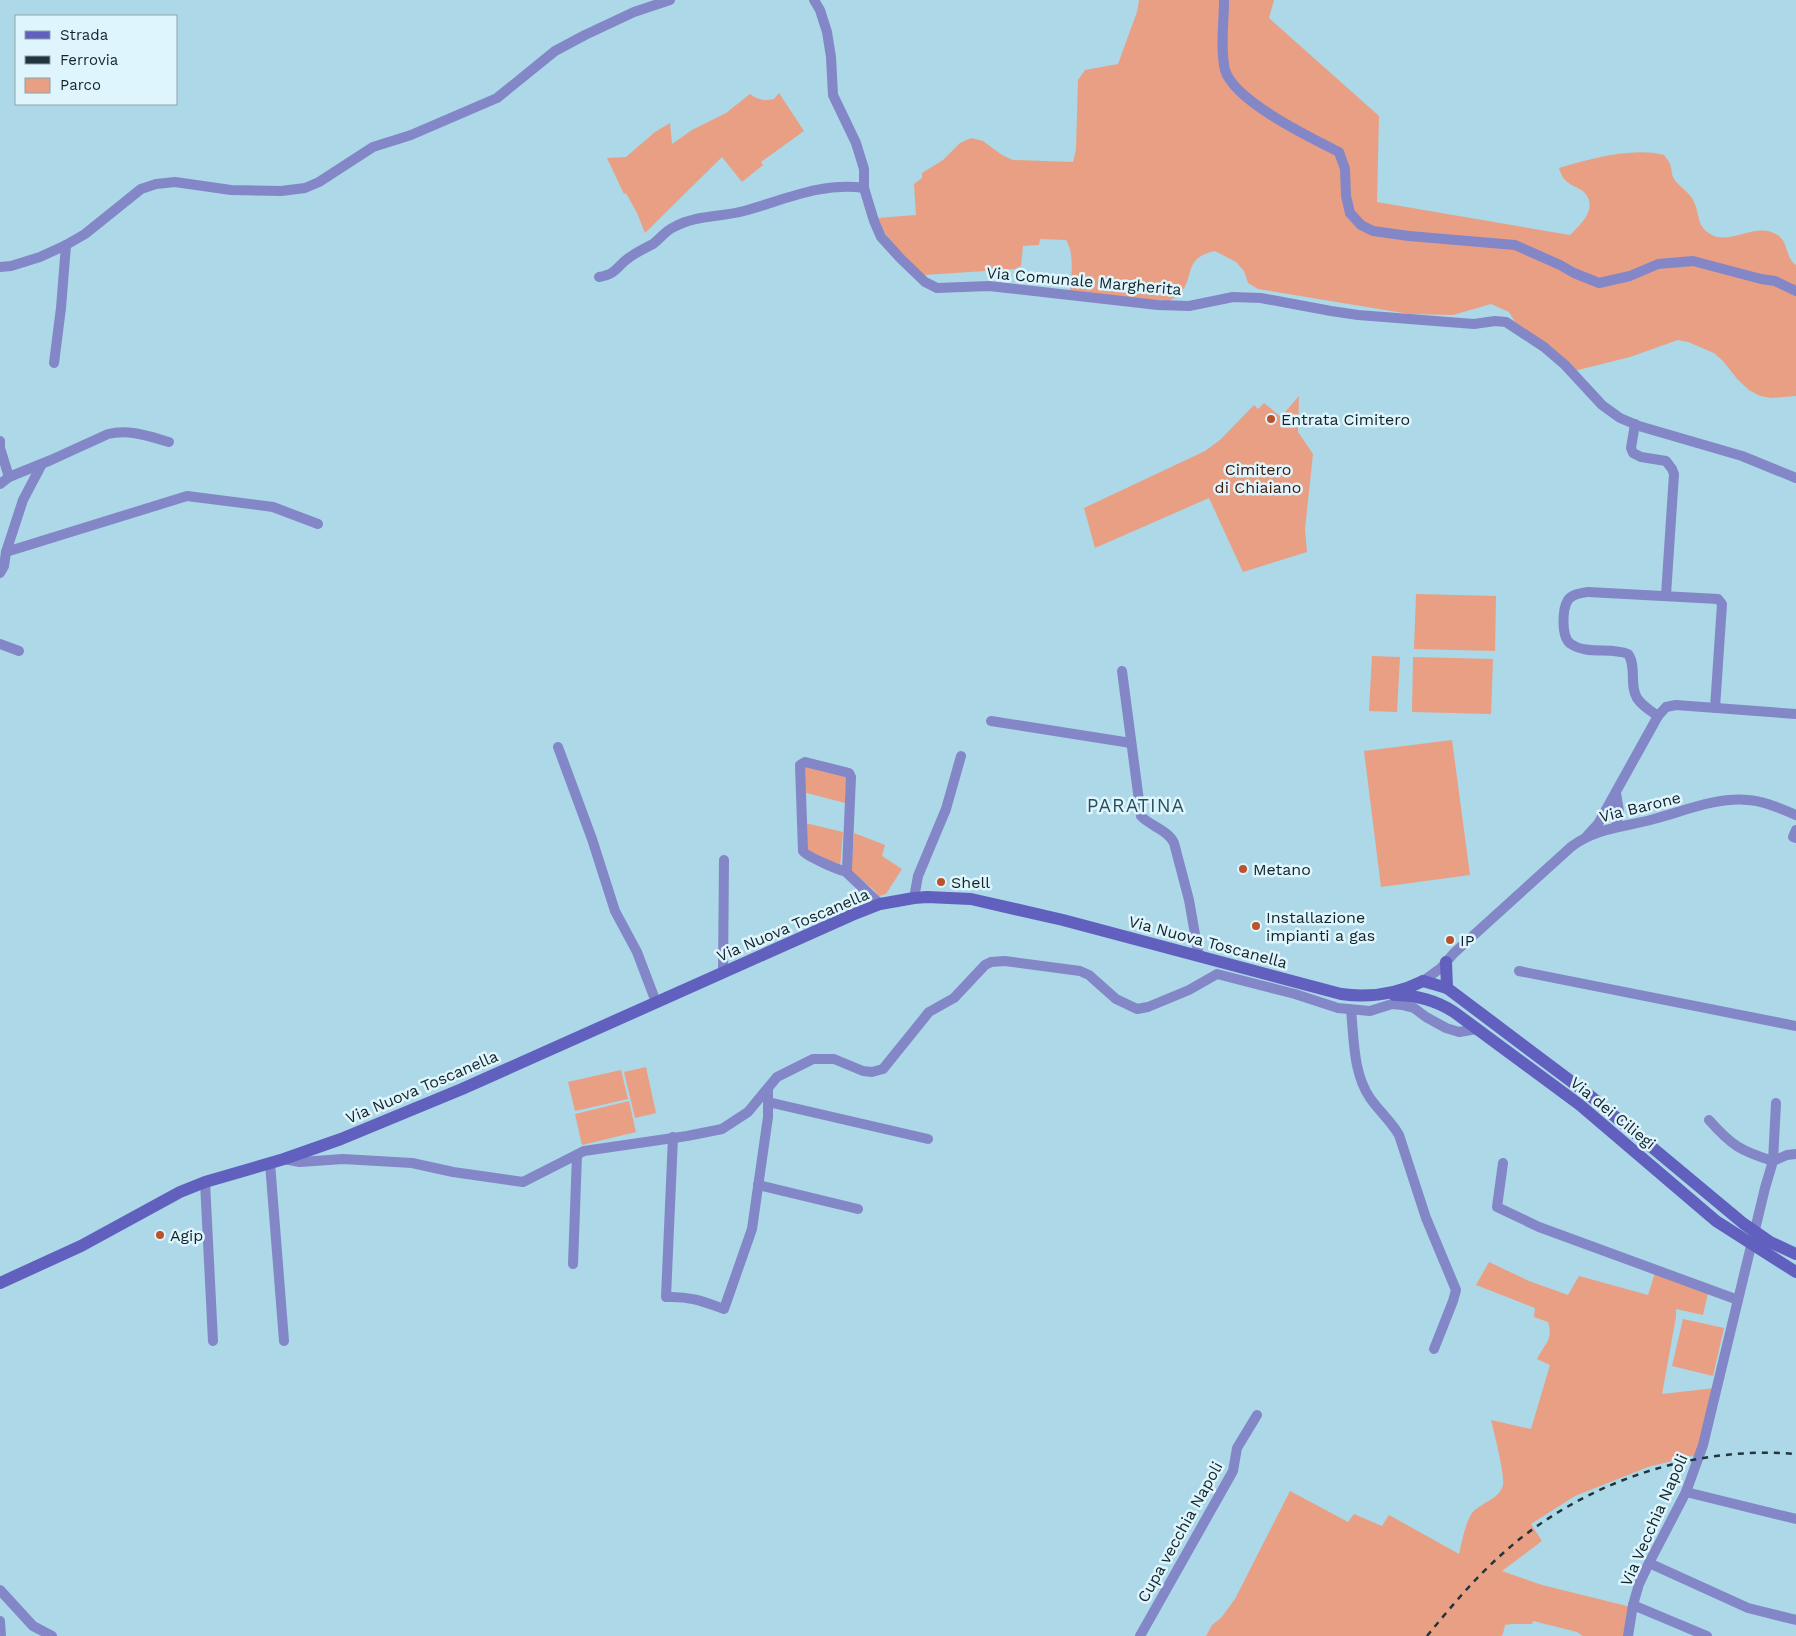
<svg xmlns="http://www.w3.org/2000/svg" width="1796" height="1636" font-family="'Work Sans',sans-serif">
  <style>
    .green { fill: #e99f84 }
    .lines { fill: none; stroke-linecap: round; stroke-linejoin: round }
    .street { stroke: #8387c7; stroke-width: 10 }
    .secondary { stroke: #6160be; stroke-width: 12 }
    .rail { stroke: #21363c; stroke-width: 2.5; stroke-dasharray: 6 6; stroke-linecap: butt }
    .poi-dot { fill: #ba532b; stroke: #dff5fd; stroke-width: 2 }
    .labels { text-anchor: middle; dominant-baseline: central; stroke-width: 5; stroke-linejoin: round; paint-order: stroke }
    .street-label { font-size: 16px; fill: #122429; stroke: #dff5fd }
    .poi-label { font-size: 16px; fill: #122429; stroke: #dff5fd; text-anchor: start }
    .park-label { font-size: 16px; fill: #461a09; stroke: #dff5fd }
    .quarter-label { font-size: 19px; letter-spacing: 1px; fill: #27505c; stroke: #dff5fd }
  </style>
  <rect width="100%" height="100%" fill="#acd8e7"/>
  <g class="green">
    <path d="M1139,0h135l-5,18 110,98 -2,86 193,33c11,-11 29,-27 14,-43 -6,-5 -15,-7 -20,-13 -2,-3 -4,-7 -5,-11 31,-9 73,-21 105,-13 2,3 5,6 6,9 2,5 1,10 4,15 6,9 16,13 20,23 6,12 2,25 18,33 21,10 46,-15 67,1 9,7 7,23 17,29v131l-24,2 -12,-2 -11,-6 -11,-10 -15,-19 -9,-8 -26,-11 -10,-2 -48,17 -56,14 -26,-26 -33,-23 -6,-10 -18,-8 -38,11 -44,-1 -151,-25 -10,-6 -4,-12 -8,-9 -21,-11c-33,7 -19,26 -36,44 -2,2 -7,4 -10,6l-99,-9c1,-15 5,-38 -4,-52l-26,-1 -1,6 -16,1 -2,20 -6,3 -91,6c-17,-8 -39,-39 -47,-57l39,-3 -2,-31 8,-6v-5l21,-13 17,-17 11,-5 12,3 19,14 11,5 60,2 3,-13 2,-69 7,-10 33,-6 19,-52z"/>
    <path d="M779,93l25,38 -43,31 2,3 -21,17 -20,-25 -77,76 -8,-20 -11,-20 -2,1 -17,-36 19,-1 29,-25 15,-9 2,21 20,-14 34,-17 24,-19c8,6 14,7 24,5z"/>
    <path d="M1299,396l-1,36 15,22 -8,75 2,23 -64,20 -34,-74 -114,50 -11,-40 121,-57 15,-11 34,-35 4,4 6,-6 17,14z"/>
    <path d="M1416,594l80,2 -1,55 -81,-2z"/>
    <path d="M1372,656l28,1 -3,55 -28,-1z"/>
    <path d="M1413,657l80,2 -2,55 -79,-2z"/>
    <path d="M1452,740l18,135 -89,12 -17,-136z"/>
    <path d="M804,766l43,10 -2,27 -42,-11z"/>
    <path d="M805,823l38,9 -3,36 -34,-16z"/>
    <path d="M854,833l31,12 -3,11 20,13 -16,25 -7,2 -5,-6 -23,-19z"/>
    <path d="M646,1067l10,46 -21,5 -11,-46z"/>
    <path d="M621,1070l7,29 -53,12 -7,-29z"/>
    <path d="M629,1101l7,31 -54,13 -7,-31z"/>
    <path d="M1489,1262l40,19 39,14 11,-19 69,19 7,-22 53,20 -5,22 -27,-6v8l-14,77 53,-6 -19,67 -48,12 -73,29 -44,28 11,17 -40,30 40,14 85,21 3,2 -5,28h-42l-6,-4 -44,-11 -1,3h-20l-7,1 -2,9 -2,2h-295l6,-11 9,-7 14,-19 55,-108 58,31 6,-8 28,12 7,-11 70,39c3,-13 6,-30 13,-41 8,-10 28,-14 31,-28 2,-10 -9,-53 -12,-65l40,9 19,-64 -13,-6c7,-15 17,-19 11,-37l-14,-5 1,-9 -59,-23z"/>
    <path d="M1683,1319l41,9 -11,48 -41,-10z"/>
  </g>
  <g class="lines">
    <g class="street">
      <path d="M814,0l6,10 7,22 4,25 2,38 23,48 8,26v19l10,33 7,16 20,22 24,23 12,6 52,-2 169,19 31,1 44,-9 28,1 70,13 27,4 116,9 21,-3 11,1 38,25 21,18 37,40 18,13 19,8 103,30 54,22"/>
      <path d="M1224,0c0,22 -4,48 1,70 9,31 86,68 114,82l6,17 1,27 4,17 11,12 12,6 36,5 106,9 45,20 14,8 25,10 31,-7 28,-12 35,-3 68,18 14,2 21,10"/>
      <path d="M0,267l11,-1 29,-9 26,-12 19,-11 56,-45 15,-5 19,-2 56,8 50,1 24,-3 14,-6 54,-35 38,-12 86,-37 58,-47 30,-16 49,-23 36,-12"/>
      <path d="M599,277c19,-3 17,-11 31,-20 7,-5 15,-9 23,-13 8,-6 12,-13 21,-17 21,-12 47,-10 70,-16 40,-11 77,-29 120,-23"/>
      <path d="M54,363l7,-55 5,-63"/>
      <path d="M1635,424l-4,24 2,5 8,4 25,4 6,8 2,5 -8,121"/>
      <path d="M9,477l42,-17 57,-26c21,-5 40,2 61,8"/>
      <path d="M0,484l9,-7 -9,-29v-7"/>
      <path d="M6,552l181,-56 86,11 45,17"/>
      <path d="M0,573l4,-7 2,-14 17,-52 19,-36"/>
      <path d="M0,644l19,7"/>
      <path d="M1122,671l19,145c9,10 27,14 33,27l15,57 10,57"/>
      <path d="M1658,716c-7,-5 -16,-10 -21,-18 -8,-13 0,-32 -9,-44 -17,-7 -41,1 -57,-10 -10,-6 -9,-35 -3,-44 4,-6 13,-7 20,-8l130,7 4,5 -7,104"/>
      <path d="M991,721l140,22"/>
      <path d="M558,747l34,92 23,72 22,41 19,50"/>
      <path d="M805,762l44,11 2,4 -4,92 -2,2c-5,0 -39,-15 -42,-20l-3,-86z"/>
      <path d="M1616,827l3,-16 -3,-18"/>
      <path d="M1796,830l-3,7 3,1"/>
      <path d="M1587,836l11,-12 60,-108 8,-9 10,-2 120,9"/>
      <path d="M845,871l35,33"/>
      <path d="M914,898l4,-22 28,-67 15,-53"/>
      <path d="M1519,971l277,55"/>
      <path d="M723,973l1,-113"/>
      <path d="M1423,981l18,-13 13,-15 117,-106c24,-19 54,-20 83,-28 30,-8 63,-22 94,-19 17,1 33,9 48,15"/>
      <path d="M1351,1010c3,29 2,63 19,88 9,13 21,23 29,37l27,83 30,72 -3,11 -19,48"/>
      <path d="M768,1102l160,37"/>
      <path d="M1709,1120c23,26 32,31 64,41l14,-6 9,-1"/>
      <path d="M673,1137l-7,160c23,-1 36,4 58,12l28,-80 16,-112v-29"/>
      <path d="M284,1159l16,3 43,-3 69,4 41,9 70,10 61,-31 103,-15 35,-7 26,-17 29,-35 36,-18h21l29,12 9,1 11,-3 46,-57 25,-14 31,-33 6,-3 14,-1 75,10 9,4 27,24 21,10 11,-2 41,-17 28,-16 78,20 43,14 32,3 22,-7 10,1 12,3 12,9 20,11 13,4 18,-3"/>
      <path d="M270,1163l14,178"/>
      <path d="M1503,1163l-6,44 42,20 199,73"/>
      <path d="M205,1182l8,159"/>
      <path d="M758,1185l100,24"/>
      <path d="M573,1264l4,-109"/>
      <path d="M1686,1492l110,27"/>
      <path d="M1649,1563l99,45 48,12"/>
      <path d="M0,1590l33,36 19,10"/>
      <path d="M1633,1605l74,31"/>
      <path d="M0,1621l1,15"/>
      <path d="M1140,1636l93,-165 4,-23 20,-33"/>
      <path d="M1628,1636l5,-31 6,-21 10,-21 37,-71 17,-47 62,-257 8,-27 3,-58"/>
    </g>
    <g class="secondary">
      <path d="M1446,962l1,26"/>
      <path d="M1423,981l24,7 141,106 156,130 26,18 26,12"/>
      <path d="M1394,995c21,0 43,6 60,17l126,93 136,116 80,51"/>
      <path d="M0,1283l81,-37 99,-54 25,-10 79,-23 57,-20 121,-50 390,-174 28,-11 34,-6 13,-1 44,2 92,21 278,74c28,4 56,0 82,-13"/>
    </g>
    <path class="rail" d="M1427,1636c23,-28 47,-57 74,-81 78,-71 190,-110 295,-101"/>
  </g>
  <g class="poi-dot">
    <circle cx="1271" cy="419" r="5"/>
    <circle cx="1243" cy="869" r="5"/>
    <circle cx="941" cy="882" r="5"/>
    <circle cx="1256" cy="926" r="5"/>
    <circle cx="1450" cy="940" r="5"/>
    <circle cx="160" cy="1235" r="5"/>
  </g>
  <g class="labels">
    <g class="street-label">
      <text transform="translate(1084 281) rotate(5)">Via Comunale Margherita</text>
      <text transform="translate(1640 807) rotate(-14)">Via Barone</text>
      <text transform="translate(793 925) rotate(-23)">Via Nuova Toscanella</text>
      <text transform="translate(1208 942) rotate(15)">Via Nuova Toscanella</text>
      <text transform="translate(422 1087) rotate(-23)">Via Nuova Toscanella</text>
      <text transform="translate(1613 1113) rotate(39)">Via dei Ciliegi</text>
      <text transform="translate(1654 1520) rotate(-66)">Via Vecchia Napoli</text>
      <text transform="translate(1180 1532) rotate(-61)">Cupa vecchia Napoli</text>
    </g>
    <g class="poi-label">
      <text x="1281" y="419">Entrata Cimitero</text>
      <text x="1253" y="869">Metano</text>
      <text x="951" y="882">Shell</text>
      <text x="1266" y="917">Installazione<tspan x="1266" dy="18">impianti a gas</tspan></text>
      <text x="1460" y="940">IP</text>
      <text x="170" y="1235">Agip</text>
    </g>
    <g class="park-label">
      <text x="1258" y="469">Cimitero<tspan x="1258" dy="18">di Chiaiano</tspan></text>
    </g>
    <g class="quarter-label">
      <text x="1136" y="805">PARATINA</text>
    </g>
  </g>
  <rect x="15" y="15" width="162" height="90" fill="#dff5fd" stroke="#8da1a8"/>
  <rect x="25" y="31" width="25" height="8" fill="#6160be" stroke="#8da1a8"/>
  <text x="60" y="40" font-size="15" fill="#122429">Strada</text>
  <rect x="25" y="56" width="25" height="8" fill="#21363c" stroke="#8da1a8"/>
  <text x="60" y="65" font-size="15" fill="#122429">Ferrovia</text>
  <rect x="25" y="78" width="25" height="15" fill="#e99f84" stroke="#8da1a8"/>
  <text x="60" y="90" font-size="15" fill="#122429">Parco</text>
</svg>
